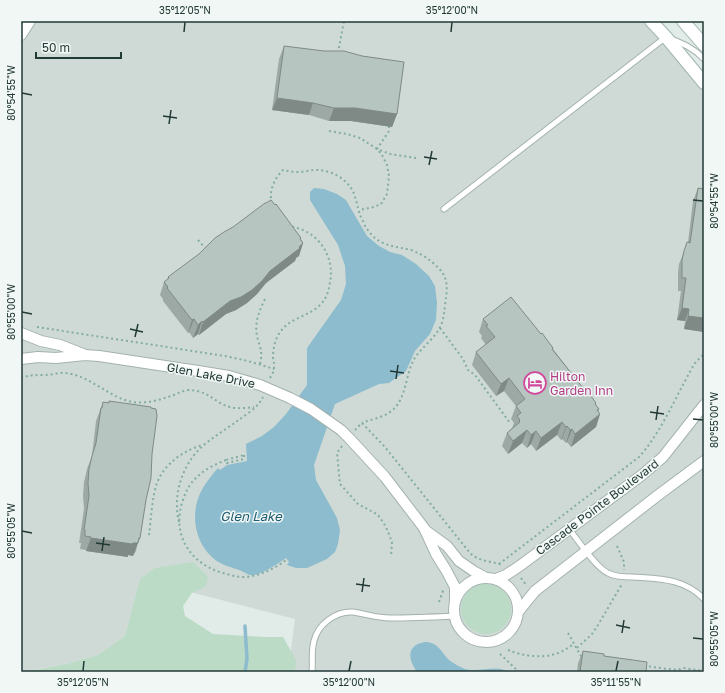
<svg xmlns="http://www.w3.org/2000/svg" width="725" height="693" font-family="'Golos Text',sans-serif">
  <style>
    .built { fill: #cfdad6 }
    .green { fill: #bbdbc7 }
    .water { fill: #8cbccd }
    .lines { fill: none; stroke-linecap: round; stroke-linejoin: round }
    .stream { stroke: #8cbccd; stroke-width: 3.5 }
    .service-casing { stroke: #a4b2ae; stroke-width: 7 }
    .minor-casing { stroke: #a4b2ae; stroke-width: 12 }
    .secondary-casing { stroke: #a0b6b0; stroke-width: 14 }
    .path { stroke: #83aca3; stroke-width: 2; stroke-dasharray: 2 3; stroke-linecap: butt }
    .service { stroke: #fff; stroke-width: 5 }
    .minor { stroke: #fff; stroke-width: 10 }
    .secondary { stroke: #fff; stroke-width: 12 }
    .wall { fill: #9da9a5 }
    .shaded-wall { fill: #7f8a86 }
    .building { fill: #b6c5c0; stroke: #7f8a86 }
    .ticks { fill: none; stroke: #223a36; stroke-width: 1.5 }
    .labels { text-anchor: middle; dominant-baseline: central; stroke-width: 3; stroke-linejoin: round; paint-order: stroke }
    .street-label { font-size: 12px; fill: #223a36; stroke: #f1f7f5 }
    .hotel-label { font-size: 12px; fill: #b23c85; stroke: #f1f7f5; text-anchor: start }
    .water-label { font-size: 13px; font-style: italic; fill: #205c72; stroke: #f1f7f5 }
    .neatline { fill: none; stroke: #223a36; stroke-width: 1.5 }
    .ticks-label { font-size: 10px; text-anchor: middle; fill: #223a36 }
  </style>
  <rect width="100%" height="100%" fill="#e1ebe7"/>
  <path class="built" d="M21,21h623l22,23 38,48v580h-416l7,-53 -155,-40 -15,57 -27,19 -32,9 -45,8z"/>
  <g class="green">
    <path d="M193,562l15,15 -2,9 -14,7 -9,13 2,10 28,18 52,3h18l13,23 -1,12h-271l42,-8 32,-9 27,-19 15,-57 15,-11z"/>
    <circle cx="486" cy="609" r="25"/>
  </g>
  <g class="water">
    <path d="M314,188l10,1 13,5 9,6 21,36 12,10 11,6 12,3 14,9 13,12 6,10 2,17 -1,17 -6,14 -15,17 -9,20 -17,12 -10,1 -44,20 -21,61 2,15 21,38 3,12 -2,14 -3,8 -8,7 -20,9h-11l-9,-3 2,-3 -3,-4c-9,6 -25,18 -36,17 -4,-1 -9,-5 -14,-6 -9,-3 -17,-5 -24,-12 -17,-15 -21,-41 -13,-61 4,-10 12,-20 19,-28l2,2 7,-5 20,-4 -1,-17 16,-8 12,-9 12,-13 21,-29v-37l34,-48 5,-16 -1,-18 -7,-21 -28,-45v-8z"/>
    <path d="M425,642c13,0 16,10 24,18 5,4 11,7 16,9 14,4 32,-5 43,3h-91c-9,-13 -11,-27 8,-30z"/>
  </g>
  <g class="lines">
    <path class="stream" d="M245,672l2,-13 -2,-33"/>
    <g class="service-casing">
      <g id="service">
        <path d="M444,209l222,-172c15,6 27,10 38,22"/>
        <path d="M569,529c9,11 27,39 39,44 7,4 16,4 24,4 27,2 52,1 72,22"/>
        <path d="M312,672c1,-10 -1,-21 2,-31 4,-17 22,-30 39,-29 13,2 24,6 37,6 21,0 44,-1 65,-2"/>
      </g>
    </g>
    <g class="minor-casing">
      <g id="minor">
        <path d="M21,35l9,-14"/>
        <path d="M21,333l20,8 19,4 23,9"/>
        <path d="M21,359l17,-2 18,1 29,-3 14,1 99,15 31,5 31,9 30,13 21,11 30,21 8,8 36,39 39,51 12,26 10,16 9,17v13"/>
        <path d="M425,530l22,16 12,15 16,11 11,6"/>
        <circle cx="486" cy="610" r="32"/>
        <path d="M496,579l10,-4 15,-10 121,-90 21,-18 41,-52"/>
        <path d="M518,612l17,-21 122,-95 47,-35"/>
      </g>
    </g>
    <g class="secondary-casing">
      <g id="secondary">
        <path d="M651,21l15,16 38,46"/>
        <path d="M683,21l21,24"/>
      </g>
    </g>
    <g class="path">
      <path d="M338,53l6,-32"/>
      <path d="M389,126v5l-12,18 3,1 10,4 26,4"/>
      <path d="M329,131l18,3 13,4 17,11 5,6 5,10 2,11 -2,18 -6,10 -7,3 -15,3"/>
      <path d="M272,203c-4,-12 3,-25 11,-33 5,1 10,2 15,2 6,0 12,-2 18,-2 17,0 35,11 39,27 2,6 3,12 5,18 1,3 4,7 5,11 2,2 3,5 5,7 12,14 25,13 41,17 8,3 15,7 21,12 17,14 16,22 13,43 -1,7 -1,14 -4,20 -5,13 -21,23 -28,36 -8,17 -7,40 -23,51 -8,6 -19,7 -28,11"/>
      <path d="M198,240l8,9"/>
      <path d="M37,327l188,29 23,5 26,8"/>
      <path d="M440,328l23,31 5,11 7,5 35,48"/>
      <path d="M260,364c3,-14 0,-15 -3,-28 -3,-14 3,-27 9,-39"/>
      <path d="M21,378c8,-3 15,-3 24,-3 7,0 14,-3 21,-2 25,3 42,24 66,29 14,2 27,-2 39,-6 6,-2 11,-5 17,-6 21,0 26,13 42,17 8,2 16,1 24,0"/>
      <path d="M270,378c2,-3 4,-7 4,-11 0,-3 0,-6 -1,-9 0,-9 2,-20 8,-27 9,-13 26,-14 38,-25 7,-6 10,-15 11,-24 4,-19 -5,-40 -23,-50 -5,-3 -11,-4 -17,-6"/>
      <path d="M355,430l7,-7 23,24 85,106c10,9 21,8 33,12"/>
      <path d="M342,446l-5,7 3,31 18,20 15,8 5,3 5,7 3,5 6,15 -1,15"/>
      <path d="M244,455v4l-17,4 -1,-3z"/>
      <path d="M226,460c-10,4 -21,9 -29,17 -8,7 -12,16 -15,26 -10,33 9,61 41,70 7,2 14,4 21,4 16,-1 30,-8 42,-17"/>
      <path d="M179,522c-7,-28 4,-60 26,-78 10,-8 21,-15 31,-22 9,-7 22,-14 27,-25"/>
      <path d="M149,535c2,-15 3,-38 8,-52 7,-19 27,-33 46,-38"/>
      <path d="M617,546l7,16v8"/>
      <path d="M499,564l140,-107c24,-27 37,-62 56,-94l9,-9"/>
      <path d="M521,578l6,8"/>
      <path d="M439,602l5,-14"/>
      <path d="M568,633l14,25"/>
      <path d="M577,648l15,-14 6,-9 24,-41"/>
      <path d="M508,650c14,6 35,9 50,3 6,-2 11,-6 16,-9"/>
      <path d="M500,654l19,18"/>
      <path d="M644,666l33,4 7,-2 20,3"/>
    </g>
    <use href="#service" class="service"/>
    <use href="#minor" class="minor"/>
    <use href="#secondary" class="secondary"/>
  </g>
  <g class="wall">
    <path d="M284,46l113,68 -5,13 -41,-6h-22l-20,-6 -37,-5 7,-51z"/>
    <path d="M698,188l6,1v-1v144l-20,-3 1,-8 -8,-1 4,-29h-3v-18l1,-9 9,-22 5,-41z"/>
    <path d="M301,239l2,4 -4,13 -3,2 -1,3 -29,22 -9,11 -10,9 -11,7 -10,4 -27,21 -1,-1 -5,4 -4,-6 -1,1 -25,-32v-2l-3,-4 4,-13 3,-2 1,-3z"/>
    <path d="M483,319l70,30 30,39 13,15v1l2,8 2,2 -4,13 -25,20 -4,-5 -1,1 -4,-4 -1,1 -4,-5 -21,16 -5,-7 -4,4 -5,-5 -14,11 -6,-8 5,-13 5,-5 2,-5 -3,-4 5,-13 -12,-15 -8,5 -24,-31 4,-13 10,-7 -5,-7 1,-2 -3,-4z"/>
    <path d="M103,402l43,98 -10,51 -3,5 -5,-1v2l-42,-6v-1l-6,-1 1,-6h-2l5,-34 -1,-13 1,-14 3,-13 5,-13 4,-35z"/>
    <path d="M583,651l21,5 42,16h-69l1,-9z"/>
  </g>
  <g class="shaded-wall">
    <path d="M277,98l36,5 -4,12 -37,-5z"/>
    <path d="M334,108h21l42,6 -5,13 -41,-6h-22z"/>
    <path d="M301,238l-4,12 2,-3 4,-4 -4,13 -3,2 -1,3 -29,22 -9,11 -10,9 -11,7 -10,4 -27,21 4,-13 67,-51z"/>
    <path d="M682,308l7,1 -4,12 -8,-1z"/>
    <path d="M688,316l16,2v14l-20,-3z"/>
    <path d="M194,319l-5,13 -1,1 4,-13z"/>
    <path d="M202,321l-4,13 -5,4 5,-13z"/>
    <path d="M509,378l-5,13 -8,5 5,-12z"/>
    <path d="M599,409l-3,9 4,-4 -4,13 -25,20 4,-13z"/>
    <path d="M562,422l-5,13 -21,16 5,-13z"/>
    <path d="M567,426l-5,13 -1,1 5,-13z"/>
    <path d="M572,429l-5,13 -1,1 4,-13z"/>
    <path d="M527,430l-5,13 -14,11 5,-13z"/>
    <path d="M536,431l-5,13 -4,4 4,-13z"/>
    <path d="M91,538l42,5 6,-5h1l-7,18 -5,-1v2l-42,-6z"/>
  </g>
  <g class="building">
    <path d="M284,46l40,5h20l18,5 42,6 -7,52 -42,-6h-21l-21,-5 -36,-5z"/>
    <path d="M698,188l6,1v129l-16,-2 1,-7 -7,-1 4,-30h-4v-18l2,-9 3,-9 3,1z"/>
    <path d="M271,200l4,5 1,-1 25,34 -1,1 3,4 -4,4 1,1 -30,23 -8,10 -10,9 -11,7 -11,4 -27,21 -1,-1 -4,4 -4,-6 -2,1 -25,-32 1,-1 -4,-5 5,-4 -1,-1 31,-23 16,-16 9,-6 9,-5 32,-24h1z"/>
    <path d="M511,297l26,32 4,5 1,-1 11,15 -1,1 31,39 1,-1 12,16 -1,1 4,5 -2,1 3,4 -25,20 -3,-5 -2,1 -3,-4 -1,1 -4,-5 -21,16 -5,-7 -5,4 -4,-5 -14,11 -6,-8 13,-11 -1,-1 1,-1 -3,-4 4,-3 -5,-7 9,-7 -16,-21 -8,6 -25,-32 19,-15 -9,-11 2,-1 -5,-6z"/>
    <path d="M109,401l42,6v1l5,1 1,7 -5,38 -1,24 -5,22 -6,38h-1l-1,5h-5l-1,1 -41,-6v-1l-6,-1v-6h-1l5,-34 -1,-13 1,-14 3,-13 4,-13 5,-35h1l1,-6 6,1z"/>
    <path d="M583,651l21,3v2l43,6 -1,10h-66z"/>
  </g>
  <path class="ticks" d="M184,32l1,-10M451,32l1,-10M22,93l10,2M163,116l14,2M169,124l2,-14M424,157l13,2M429,165l3,-14M693,200l10,1M22,312l10,2M130,329l13,3M135,337l3,-13M390,371l14,2M396,379l2,-14M650,412l14,2M693,419l10,1M656,420l2,-14M22,531l10,2M96,543l14,2M102,551l2,-14M356,584l14,2M362,592l2,-14M616,625l14,3M622,633l2,-13M693,638l10,1M83,671l1,-10M349,671l2,-10M616,671l2,-10"/>
  <defs>
    <g id="hotel-ring" transform="scale(1.15)"><circle r="9.5" fill="#f1f7f5" stroke="#d1479c" stroke-width="1.5"/><path d="M-6-4.5h1.5V1H6V5H4.5V3h-9V5H-6ZM-4 0a1.8 1.8 0 1 1 3.6 0ZM.5 0V-2.5h3Q6-2.5 6 0Z" fill="#d1479c"/></g>
  </defs>
  <g fill-rule="evenodd">
    <use href="#hotel-ring" x="535" y="383"/>
  </g>
  <g class="labels">
    <g class="street-label">
      <text transform="translate(211 375) rotate(11)">Glen Lake Drive</text>
      <text transform="translate(597 507) rotate(-37)">Cascade Pointe Boulevard</text>
    </g>
    <g class="hotel-label">
      <text x="550" y="376">Hilton<tspan x="550" dy="14">Garden Inn</tspan></text>
    </g>
    <g class="water-label">
      <text x="251" y="516">Glen Lake</text>
    </g>
  </g>
  <rect width="725" height="693" fill="none" stroke="#f1f7f5" stroke-width="44"/>
  <path d="M36 52v6h85v-6" fill="none" stroke="#223a36" stroke-width="2"/>
  <text x="42" y="52" font-size="12" fill="#223a36" stroke="#f1f7f5" stroke-width="3" paint-order="stroke">50 m</text>
  <rect x="22" y="22" width="681" height="649" class="neatline"/>
  <g class="ticks-label">
    <text x="185" y="14">35°12'05"N</text>
    <text x="452" y="14">35°12'00"N</text>
    <text transform="translate(11 93) rotate(-90)" y="4">80°54'55"W</text>
    <text transform="translate(714 201) rotate(-90)" y="4">80°54'55"W</text>
    <text transform="translate(11 312) rotate(-90)" y="4">80°55'00"W</text>
    <text transform="translate(714 420) rotate(-90)" y="4">80°55'00"W</text>
    <text transform="translate(11 531) rotate(-90)" y="4">80°55'05"W</text>
    <text transform="translate(714 639) rotate(-90)" y="4">80°55'05"W</text>
    <text x="83" y="686">35°12'05"N</text>
    <text x="349" y="686">35°12'00"N</text>
    <text x="616" y="686">35°11'55"N</text>
  </g>
</svg>
